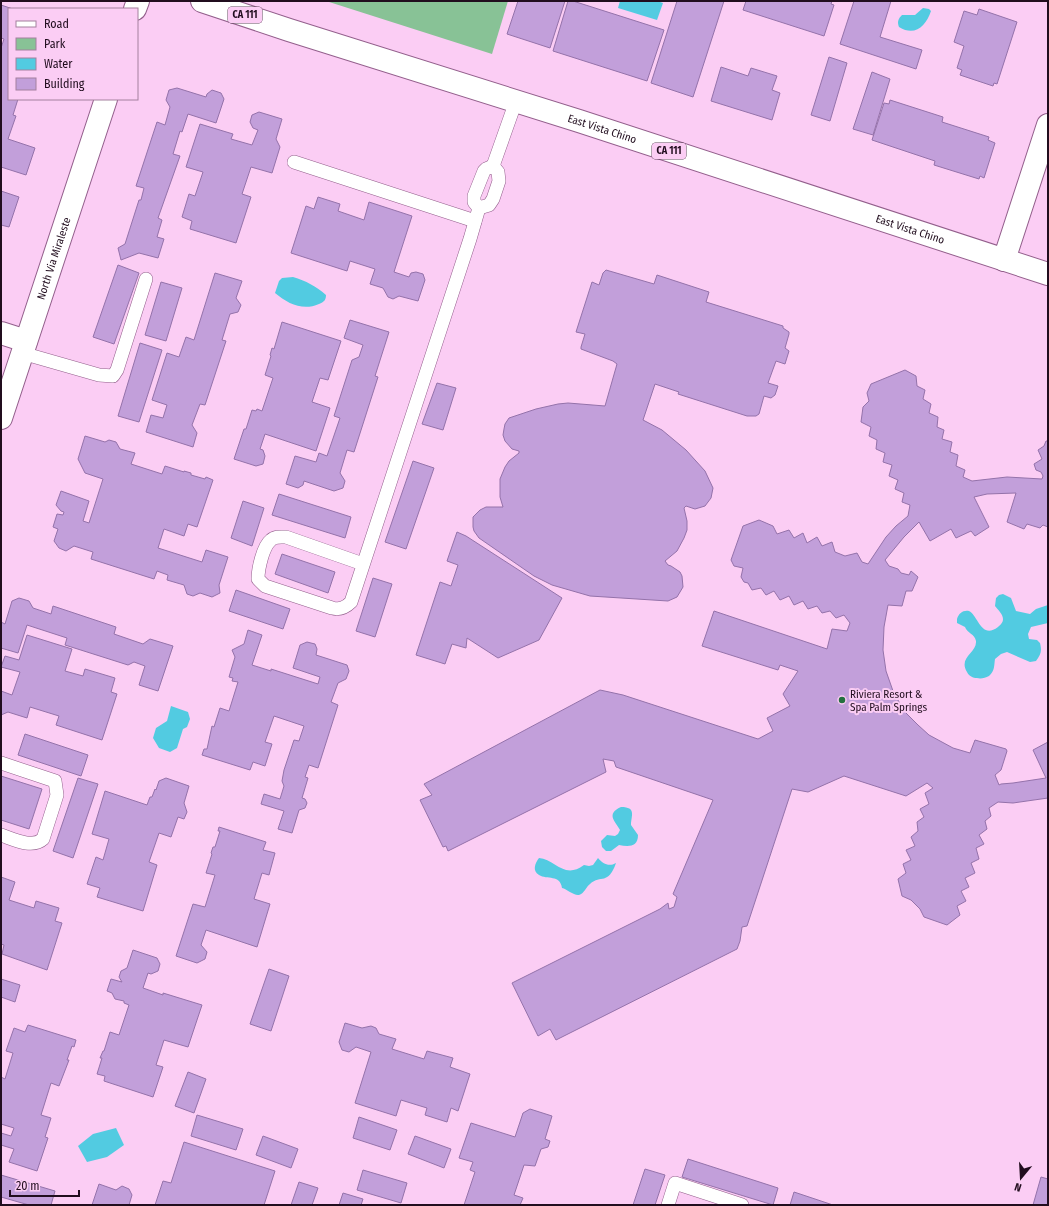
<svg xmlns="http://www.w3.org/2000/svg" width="1049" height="1206" font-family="'Fira Sans Condensed',sans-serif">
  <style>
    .green { fill: #88c296 }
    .water { fill: #52cbe1 }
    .building { fill: #c29fda; stroke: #9472aa }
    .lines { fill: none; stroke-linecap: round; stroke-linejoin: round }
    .service-casing { stroke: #935f8c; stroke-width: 14 }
    .minor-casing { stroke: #935f8c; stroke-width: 24 }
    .primary-casing { stroke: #935f8c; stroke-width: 24 }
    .service { stroke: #fff; stroke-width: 13 }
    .minor { stroke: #fff; stroke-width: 22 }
    .primary { stroke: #fff; stroke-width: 22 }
    .poi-dot { fill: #24703f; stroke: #fbcdf4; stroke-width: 1.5 }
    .labels { text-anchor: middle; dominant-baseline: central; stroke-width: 4; stroke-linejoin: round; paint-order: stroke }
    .shield { fill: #fbcdf4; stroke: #62475e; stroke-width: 1 }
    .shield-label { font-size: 10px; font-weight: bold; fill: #210d1e }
    .street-label { font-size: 11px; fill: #210d1e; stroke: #fbcdf4 }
    .poi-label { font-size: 11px; fill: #210d1e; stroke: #fbcdf4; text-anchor: start }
  </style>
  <rect width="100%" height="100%" fill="#fbcdf4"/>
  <path class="green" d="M326,1h182l-16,53z"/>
  <g class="water">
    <path d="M620,1h37l6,2 -6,17 -39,-12z"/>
    <path d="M923,8l6,1 2,2c-5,15 -16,26 -32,16 -2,-5 -1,-8 3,-12h13z"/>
    <path d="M293,277c13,4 23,9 33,18 0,5 -2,7 -7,9 -16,7 -31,0 -44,-11l4,-12 3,-3z"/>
    <path d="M1003,594l8,4 5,13 14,3 6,-5 12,-4v18l-17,4 -3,7 1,5 8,1 3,3c2,8 1,11 -4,18l-6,1 -23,-10 -6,2 -6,5c-1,6 0,12 -6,17 -4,2 -8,3 -12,2 -4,0 -8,-2 -10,-6 -9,-15 10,-19 9,-31 -1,-7 -9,-8 -11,-14l-8,-4v-4c2,-6 6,-9 12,-8 9,4 12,29 29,16 2,-2 5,-4 5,-8 0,-5 -5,-9 -8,-13l1,-8 3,-3z"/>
    <path d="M171,706l17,6 2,7 -3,8 -4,2 -6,19 -7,4 -11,-4 -6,-10 3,-10 11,-7z"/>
    <path d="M621,807c16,0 10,9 10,18l7,10c0,12 -9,12 -19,10l-8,6h-5l-4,-4 -1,-6 6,-6 8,1 3,-2 2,-4c-4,-8 -15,-16 1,-23z"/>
    <path d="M539,858c16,1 25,22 45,7l5,1 4,-1 5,-7c5,6 11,9 18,5 -8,23 -15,11 -26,21 -4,3 -6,10 -11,11 -5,1 -12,-6 -17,-7 -2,-14 -15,-8 -23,-13 -7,-4 -4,-12 0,-17z"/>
    <path d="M116,1128l8,17 -17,12 -20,5 -9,-16 15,-12z"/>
  </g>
  <g class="building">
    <path d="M518,1h47l-15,47 -43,-14z"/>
    <path d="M568,1h5l91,29 -17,51 -94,-30z"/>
    <path d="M677,1h47l-31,96 -42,-14z"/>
    <path d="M746,1h86l-1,3 3,1 -10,31 -81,-26z"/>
    <path d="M854,1h37l-11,36 42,13 -6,19 -76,-25z"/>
    <path d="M1,5l12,4h-4v90h9l-5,16 3,1 -8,23 27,9 -9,27 -25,-8v-119l3,-9 -3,-1z"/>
    <path d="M979,9l38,13 -20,62 -3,-1 -1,3 -33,-11 2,-5 -5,-2 7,-22 -10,-4 10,-31 13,4z"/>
    <path d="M829,57l18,6 -17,58 -19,-6z"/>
    <path d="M721,67l27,9 3,-8 26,8 -5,14 8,3 -8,27 -61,-19z"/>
    <path d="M872,72l18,7 -17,56 -20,-6z"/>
    <path d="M177,88l29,9 1,-3 5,-4 9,3 3,6 -8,24 -28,-9 -6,18 -2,-1 -7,23 7,2 -22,62 4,2 -5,17 7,2 -6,19 -19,-5 -18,7 -3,-12 7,-4 14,-44h2l3,-12 -8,-2 21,-64 8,3 5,-18 -4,-7 3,-10z"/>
    <path d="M890,100l53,17 -1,5 47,15 -1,3 7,3 -11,35 -4,-2 -1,3 -45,-14 1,-4 -63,-21 12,-37 5,1z"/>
    <path d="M259,112l23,7 -6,20 4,8 -8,26 -21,-6 -9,27 9,3 -15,46 -46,-14 2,-8 -10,-4 7,-23 6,2 8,-24 -17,-5 14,-43 33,10 -2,5 21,6 6,-15 -5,-2 -3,-6 2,-7z"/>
    <path d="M1,191l18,6 -10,30 -8,-2z"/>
    <path d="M318,197l22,7 -2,7 26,9 5,-18 43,14 -18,56 15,5 2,-4 5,-1 7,2 2,6 -7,21 -19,-5 -6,3 -5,-2 -5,-9 -13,-4 5,-15 -25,-8 -3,10 -56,-18 15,-47 8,3z"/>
    <path d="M118,265l21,8 -25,71 -21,-7z"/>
    <path d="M606,270l48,14 3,-9 52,17 -3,10 77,24v2l6,4v2l-4,14 4,3 -4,13 -9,-3 -8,22 10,3 -3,9 -4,3 -7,-2 -5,18 -3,2h-9l-69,-22 1,-2 -24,-8 -12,36 19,10 24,20 19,21 8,17 -2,10 -6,8 -10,3 -9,-3 -2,2 3,13v9l-3,8 -7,13 -12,10 3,4 3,1 9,6 2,4 1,11 -6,10 -9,4 -78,-5 -38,-11 -18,-9 -55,-38 -5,-7 -1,-4v-10l7,-7 6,-3h17l-3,-10v-18l5,-12 4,-6 10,-8v-2l-7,-2 -7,-8 -2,-6 1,-6 1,-5 4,-6 27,-9 22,-5 10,-1 37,3 12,-42 -4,-3 -32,-12v-2l4,-13 -9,-2 16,-50 7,3 4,-12z"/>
    <path d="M215,273l27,8 -6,17 5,7 -3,7 -8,2 -8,26 4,1 -21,64 -5,-1 -8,21 5,8 -4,14 -47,-15 5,-17 12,3 4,-13 -15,-5 15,-47 12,4 7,-20 8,3z"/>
    <path d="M161,282l21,6 -16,53 -21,-6z"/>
    <path d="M350,320l39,12 -14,44 3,1 -24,75 -7,-2 -7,23 5,8 -2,7 -9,3 -30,-10 -1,4 -5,3 -12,-4 9,-28 21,6 3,-9 8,3 13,-38 -6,-2 18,-56 7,-3 4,-12 -19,-7z"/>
    <path d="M282,322l59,19 -13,39 -8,-2 -8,24 18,6 -14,43 -51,-17 -5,15 3,1 2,6 -2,8 -7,2 -22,-7 10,-30h2l6,-19 4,1 1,-2 5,2 11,-33 -8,-3 6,-19 -1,-1 2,-7 2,1z"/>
    <path d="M140,343l22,7 -23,72 -21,-6z"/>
    <path d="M905,370l11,6 1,10 8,4 -2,9 8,5 -2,9 9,4 -1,10 7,3 -2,9 10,3 -2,10 8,3 -2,11 9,4 -2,7 9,4 35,-4 35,2 1,-3 -2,-4 -5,-2 -2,-6 8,-5 -4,-9 6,-4 2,-5h2v86l-5,-2 -3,3 -13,-4 -3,5 -17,-7 9,-29 -29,1 -13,3 15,30 -14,9 -4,-5 -15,7 -5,-9 -21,12 -11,-19 -15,15 -19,23 4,6 9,3 3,4 8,2 2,-4 7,6 -6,14h-6l-4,15 -14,-1 -4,22 -1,23 3,21 7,20 11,20 14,14 11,10 24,13 17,5 5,-13 31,9 1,2 -6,19 -6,5 4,10 2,-1 12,-1 33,-5 -13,-28 15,-8v56l-35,5 -15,-1 -9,6 2,8 -6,5 2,8 -8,6 5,9 -8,4 3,11 -8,4 4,10 -10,5 4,9 -8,4 5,10 -9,5 3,9 -13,10 -23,-8 -4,-8 -9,-9 -9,-4 -4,-17 8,-6 -3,-9 8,-4 -5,-10 9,-4 -4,-9 7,-6 -1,-9 7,-5 -4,-8 9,-5 -4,-11 8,-5 -6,-5 -21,13 -62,-20 -36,16 -16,-3 -45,137 -5,1 -2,14 -3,8 -181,91 -6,-11 -12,7 -26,-53 148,-74 8,-6 1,6 5,-2 3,-10 -4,-3 40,-94 -97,-33 -2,-6 -11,-2 3,13 -158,79 -2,-5 -3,1 -23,-47 12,-5 -8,-11 176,-94 23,5 135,44 15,-8 -6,-13 23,-12 -7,-12 15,-23 -18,-6 -2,5 -76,-24 12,-35 113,38 5,-20 15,2 3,-8 -6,-8 -8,3 -6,-7 -8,2 -5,-7 -9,3 -5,-8 -9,4 -5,-9 -9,4 -6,-9 -8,4 -5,-7 -9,2 -4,-7 -4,-1 -3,-5 2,-9 -9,-2 -3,-6 12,-34 16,-6 14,6 4,8 12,-4 5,8 9,-5 4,10 10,-6 5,9 10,-4 3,10 10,4 12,-3 5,9 6,2 18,-27 10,-11 12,-10 2,-11 -8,-3 2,-9 -9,-4 3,-9 -9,-4 3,-11 -9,-3 2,-9 -9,-4 1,-9 -8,-4 2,-9 -10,-5 2,-15 6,-6 -2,-8 4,-9z"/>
    <path d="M437,383l19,5 -13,42 -21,-6z"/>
    <path d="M85,436l20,6 4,-2 7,2 4,7 15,4 -4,11 31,10 3,-8 19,6v-1l7,2v2l14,4 1,-2 7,3 -16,47 -9,-3 -4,12 -20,-7 -6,19 44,14 4,-12 22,7 -9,28 1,8 -8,4 -12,-4 -7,3 -6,-2 -3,-9 -17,-5 1,-5 -11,-4 -3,8 -63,-20 2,-7 -19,-6 -8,5 -7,-3 -5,-7 4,-12 -5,-2 4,-13 6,1 1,-3 -3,-1 -5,-6 5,-14 28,10 -6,20 6,2 14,-44 -18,-6 -7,-14z"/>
    <path d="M413,461l21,7 -28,81 -21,-7z"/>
    <path d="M279,494l72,23 -6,21 -73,-23z"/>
    <path d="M243,501l21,7 -12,38 -21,-8z"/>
    <path d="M457,532l9,4 96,62 -23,42 -41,18 -31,-20 -1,10 -14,-4 -7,20 -29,-9 24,-73 11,4 7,-21 -11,-4z"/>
    <path d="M282,554l53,18 -7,21 -53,-19z"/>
    <path d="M373,578l19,6 -17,53 -19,-6z"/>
    <path d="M236,590l54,19 -7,20 -54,-18z"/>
    <path d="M19,598l10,3 4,7 18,6 2,-8 63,21 -2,7 29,10 7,-5 23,7 -15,45 -19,-6 6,-19 -11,-4 -6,3 -63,-20 2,-7 -40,-13 -9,28 -17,-5v-26l4,2 7,-23z"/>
    <path d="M248,630l14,5 -10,30 19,6v-2l47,15 2,-7 -27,-9 7,-23 7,-3 8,2 2,5 -1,6 31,10 2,6 -3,8 -8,4 -7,19 7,3 -20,63 -9,-3 -4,12 3,1 -6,20 3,1 2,4 -2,5 -6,2 -7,23 -14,-4 6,-18 -23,-7 3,-10 16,5 4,-13 -2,-5 2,-11 10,-30 5,1 5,-15 -30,-10 -9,26 7,2 -7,22 -12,-4 -3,8 -48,-15 2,-6h3l5,-23 2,1 6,-19 9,3 9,-29 -6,-1 1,-3 -4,-1 6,-20 -3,-7 12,-6z"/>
    <path d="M27,635l45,14 -7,22 18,5 2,-7 30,9 -4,14 6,2 -15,46 -46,-15 3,-9 -29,-9 -3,11 -19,-6 -7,3v-24l11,4 8,-23 -19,-5 4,-11 14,4z"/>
    <path d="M25,734l63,21 -7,21 -63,-21z"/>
    <path d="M1,776l41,13 -13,40 -28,-9z"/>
    <path d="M78,778l20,6 -25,74 -20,-7z"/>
    <path d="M166,778l23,8 -5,17 3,9 -3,7 -6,-2 -7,20 -12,-4 -10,29 8,3 -14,46 -46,-14 3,-9 -13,-4 9,-27 7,3 6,-21 -17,-5 13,-43 42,14 3,-8h2l3,-8 1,1 3,-9z"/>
    <path d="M219,827l47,15 -3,8 12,3 -6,22 -7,-2 -8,26 16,5 -13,43 -51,-17 -5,15 6,7 -2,7 -8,4 -21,-7 17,-52 12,3 10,-32 -9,-2 6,-19 -1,-1 2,-6h2l5,-16h-2z"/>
    <path d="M1,877l14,5 -6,18 25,8 2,-7 23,7 -4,13 7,2 -15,47 -45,-16 2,-9 -3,-1z"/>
    <path d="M133,950l24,8 3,6 -2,7 -7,3 -3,-1 -5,15 20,7v-2l39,12 -14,42 -24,-7 -8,25 7,2 -10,30 -49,-16 1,-5 -8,-2 5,-16h-2l3,-7h1l6,-19 9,3 10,-30 -5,-2v-2l-9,-2 -3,-6 -5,-2 4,-12 11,3 -3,-5 2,-6 6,-3z"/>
    <path d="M269,969l20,7 -18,55 -21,-7z"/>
    <path d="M1,979l19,6 -5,17 -14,-5z"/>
    <path d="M345,1023l17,5 9,-2 5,2 3,6 17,5 -4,10 32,10 3,-8 26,7 -3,9 20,7 -12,37 -7,-3 -4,14 -22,-7 2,-7 -26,-8 -5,16 -41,-13 16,-51 -15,-5 -7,5 -7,-2 -3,-8z"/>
    <path d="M28,1025l48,15 -2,7 -2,-1 -5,14h2l-10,26 -8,-3 -10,32 10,3 -6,19 3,1 -11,33 -28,-9 5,-13 -13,-4v-12l10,3 3,-8 -13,-4v-47l4,2 8,-26 -7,-2 8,-23 11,4z"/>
    <path d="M188,1072l18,7 -12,34 -19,-7z"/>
    <path d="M530,1109l22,7 -7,23 5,2 -2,6 -7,2 -6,17 -11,-1 -10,30 9,3 -3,7h-56l11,-33 -5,-2 3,-8 -14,-4 12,-35 44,14 8,-24z"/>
    <path d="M197,1115l46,14 -7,21 -45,-14z"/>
    <path d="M359,1117l38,13 -7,20 -37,-12z"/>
    <path d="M263,1136l35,13 -7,19 -35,-13z"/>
    <path d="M415,1136l36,13 -7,19 -36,-14z"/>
    <path d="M184,1142l91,29 -11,34h-109l8,-24 8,2z"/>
    <path d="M688,1159l90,29 -5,17 -91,-28z"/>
    <path d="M645,1169l20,6 -10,30h-22z"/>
    <path d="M363,1170l44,13 -6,20 -44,-13z"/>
    <path d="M1,1175l54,16 -4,14h-22l-28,-8z"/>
    <path d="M1041,1177l7,2v26h-15z"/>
    <path d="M299,1182l19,6 -6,17h-21z"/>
    <path d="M99,1184l17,6 6,-4 7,3 3,6 -3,10h-37z"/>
    <path d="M794,1192l39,13h-43z"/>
    <path d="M343,1193l20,6 -2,6h-22z"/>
  </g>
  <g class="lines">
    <g class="service-casing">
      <g id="service">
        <path d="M294,162l181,59"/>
        <path d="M493,166l5,6 1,9 -6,18 -4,6 -10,3 -5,-6v-6l10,-25 2,-2z"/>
        <path d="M493,166l23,-65"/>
        <path d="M22,353l77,22 14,1 4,-6 29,-91"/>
        <path d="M363,564l-77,-27c-5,0 -11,-1 -15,3 -8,6 -13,29 -13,39l7,7 67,22c8,2 13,0 19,-6l119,-363 9,-31"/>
        <path d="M1,763l54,18 2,14 -14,44c-11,10 -30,0 -42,-4"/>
        <path d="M668,1205l7,-22 67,22"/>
      </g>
    </g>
    <g class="minor-casing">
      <g id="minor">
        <path d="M135,9l3,-8"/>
        <path d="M1004,260l44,-135"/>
        <path d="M1,333l25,8"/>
        <path id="s1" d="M1,418l105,-319"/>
      </g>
    </g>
    <g class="primary-casing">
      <g id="primary">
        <path id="s2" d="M202,1l87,29 290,91 469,153"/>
      </g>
    </g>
    <use href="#service" class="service"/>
    <use href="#minor" class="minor"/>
    <use href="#primary" class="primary"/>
  </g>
  <circle class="poi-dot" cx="842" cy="700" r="4"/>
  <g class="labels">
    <g class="shield">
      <rect x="228" y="7" width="34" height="16" rx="3"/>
      <rect x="652" y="143" width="34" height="16" rx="3"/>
    </g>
    <g class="shield-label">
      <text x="245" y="15">CA 111</text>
      <text x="669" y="151">CA 111</text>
    </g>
    <g class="street-label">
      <text stroke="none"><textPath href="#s2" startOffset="420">East Vista Chino</textPath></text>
      <text stroke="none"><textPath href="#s2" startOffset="744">East Vista Chino</textPath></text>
      <text stroke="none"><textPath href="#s1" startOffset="168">North Via Miraleste</textPath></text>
    </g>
    <g class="poi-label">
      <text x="850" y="694">Riviera Resort &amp;<tspan x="850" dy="13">Spa Palm Springs</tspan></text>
    </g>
  </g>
  <rect width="1049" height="1206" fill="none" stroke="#210d1e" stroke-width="4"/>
  <rect x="8" y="8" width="130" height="92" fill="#fbcdf4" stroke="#a4809e"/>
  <rect x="16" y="21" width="20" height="6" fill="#ffffff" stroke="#a4809e"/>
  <text x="44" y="28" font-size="12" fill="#210d1e">Road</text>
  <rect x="16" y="38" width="20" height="12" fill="#88c296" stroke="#a4809e"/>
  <text x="44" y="48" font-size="12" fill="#210d1e">Park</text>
  <rect x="16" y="58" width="20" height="12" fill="#52cbe1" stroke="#a4809e"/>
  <text x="44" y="68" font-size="12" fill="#210d1e">Water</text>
  <rect x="16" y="78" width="20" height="12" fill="#c29fda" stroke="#a4809e"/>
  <text x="44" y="88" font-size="12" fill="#210d1e">Building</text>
  <g transform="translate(1021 1178) rotate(198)" stroke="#fbcdf4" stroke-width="3" paint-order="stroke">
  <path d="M0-3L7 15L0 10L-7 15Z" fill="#210d1e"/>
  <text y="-6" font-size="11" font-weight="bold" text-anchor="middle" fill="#210d1e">N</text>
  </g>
  <path d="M10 1190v6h69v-6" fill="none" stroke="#210d1e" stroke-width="2"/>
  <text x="16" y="1190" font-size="12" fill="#210d1e" stroke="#fbcdf4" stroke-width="3" paint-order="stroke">20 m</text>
</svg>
